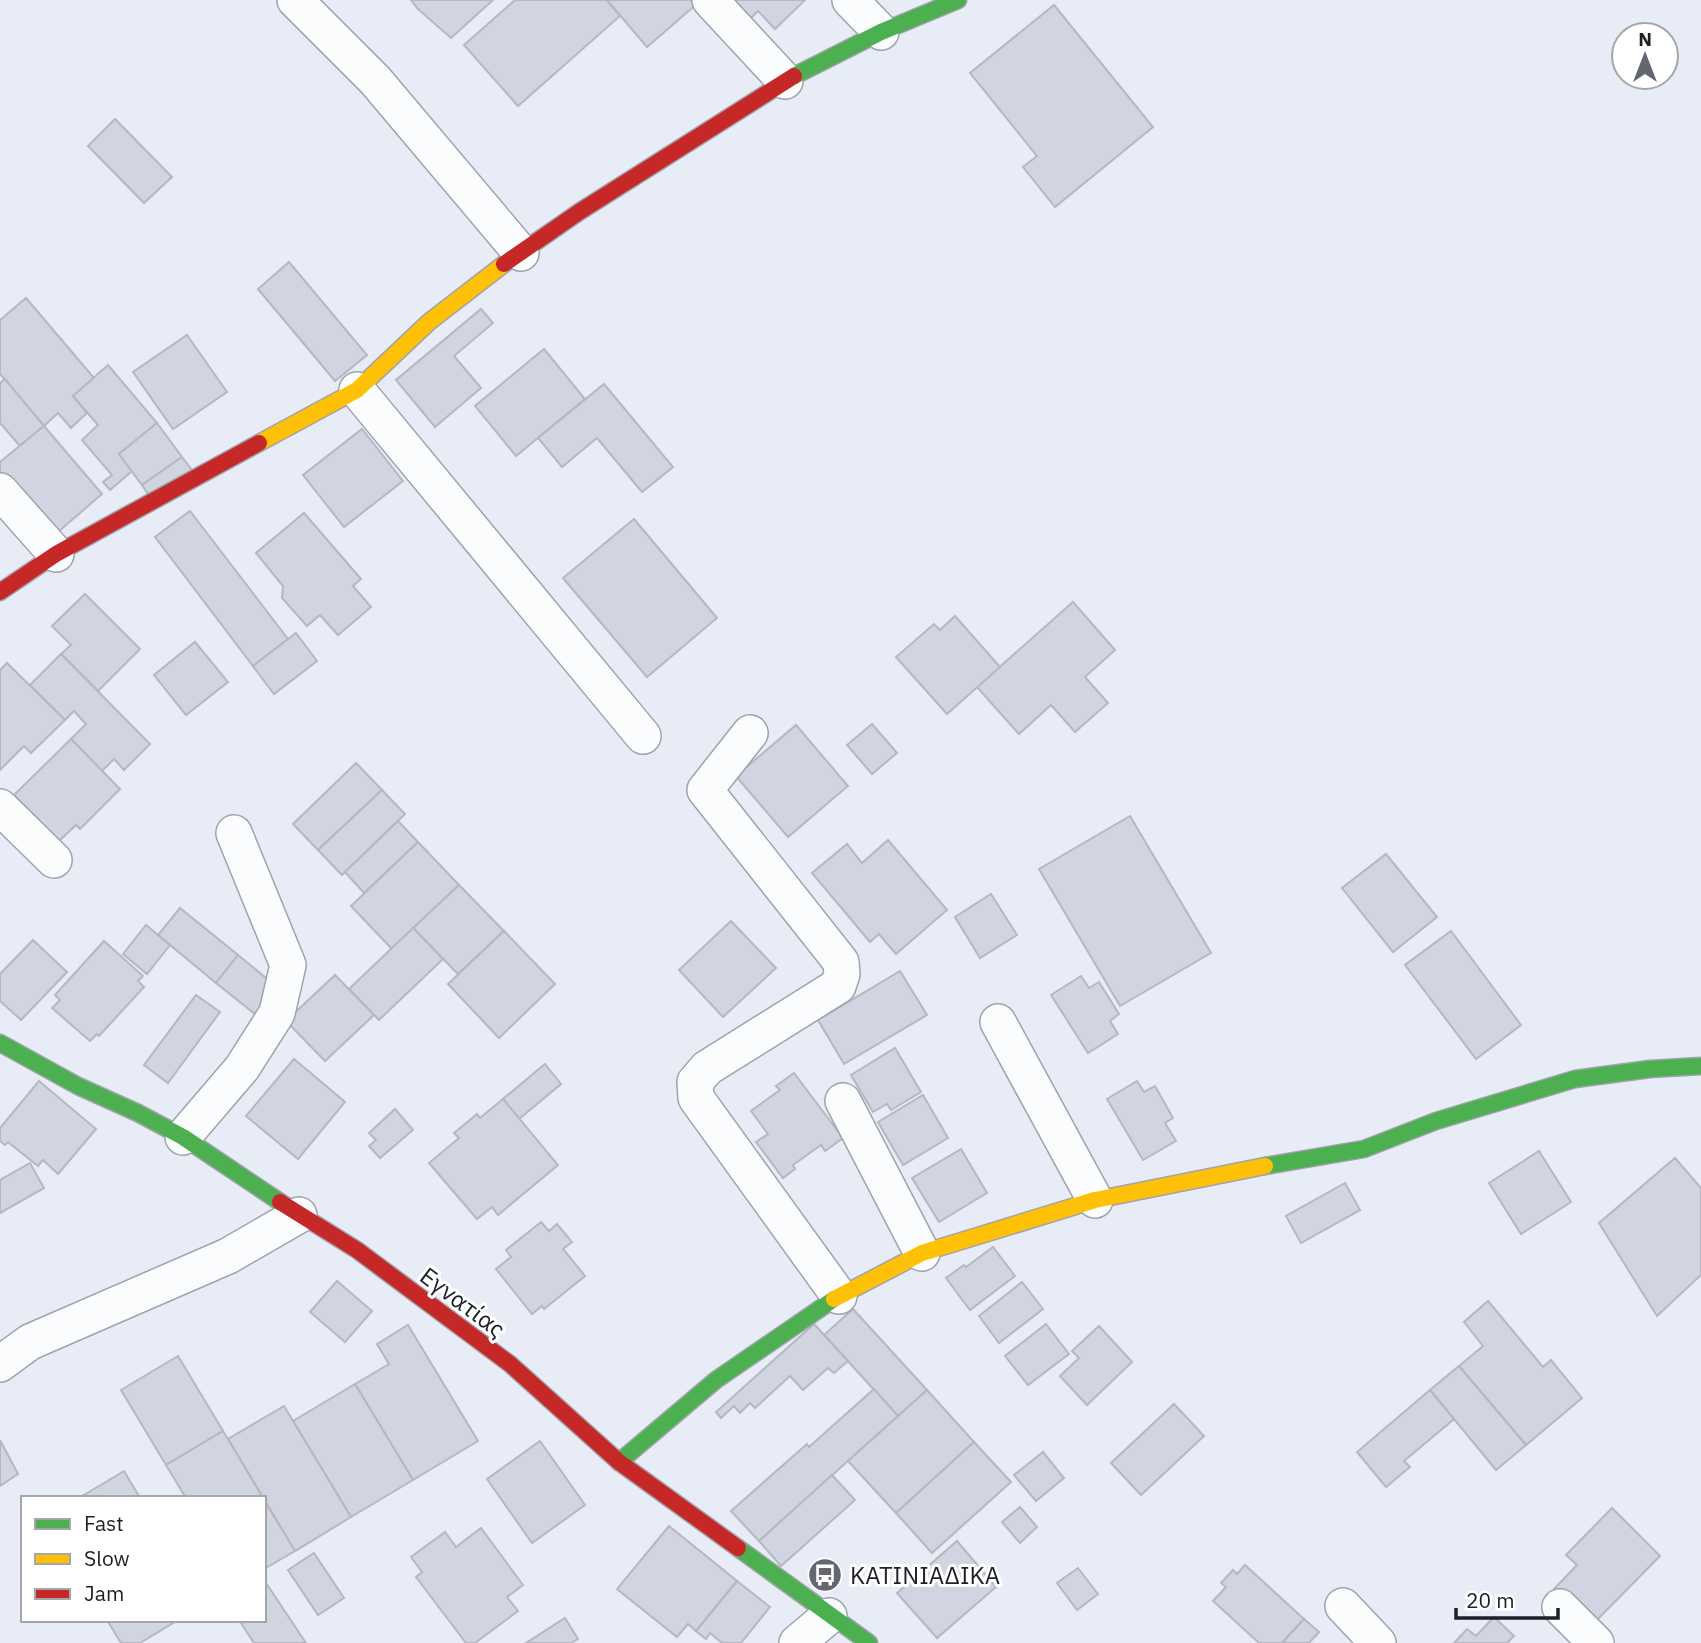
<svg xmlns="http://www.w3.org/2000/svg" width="1701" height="1643" font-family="'IBM Plex Sans',sans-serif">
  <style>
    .building { fill: #d1d5e1; stroke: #b5b8c0; stroke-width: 2 }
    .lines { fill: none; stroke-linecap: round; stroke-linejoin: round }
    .street-casing { stroke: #a0a3ab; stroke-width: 38 }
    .fast-casing { stroke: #a0a3ab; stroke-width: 19 }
    .slow-casing { stroke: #a0a3ab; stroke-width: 19 }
    .jam-casing { stroke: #a0a3ab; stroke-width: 19 }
    .street { stroke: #fbfcfe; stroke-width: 35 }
    .fast { stroke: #4caf50; stroke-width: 16 }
    .slow { stroke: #ffc107; stroke-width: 16 }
    .jam { stroke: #c62828; stroke-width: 16 }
    .labels { text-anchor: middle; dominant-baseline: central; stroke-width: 6; stroke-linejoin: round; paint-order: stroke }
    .street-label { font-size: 24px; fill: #1d2026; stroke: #fff }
    .poi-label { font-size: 24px; fill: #1d2026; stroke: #fff; text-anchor: start }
  </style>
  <rect width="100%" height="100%" fill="#e7ecf6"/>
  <g class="building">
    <path d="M411,0h82l-42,38 -33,-29z"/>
    <path d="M515,0h92l13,16 -102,90 -54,-61z"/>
    <path d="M607,0h90l2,2 -52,45z"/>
    <path d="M731,0h74l-30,29 -17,-18 -8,8z"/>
    <path d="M1054,5l99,122 -98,80 -32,-40 14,-11 -67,-83z"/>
    <path d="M115,119l57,58 -28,26 -56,-57z"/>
    <path d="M289,262l78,93 -32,26 -77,-92z"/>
    <path d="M26,298l68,80 -21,18 14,17 -16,15 -13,-15 -14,13 -44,-52v-54z"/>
    <path d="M481,309l12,14 -39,33 27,32 -46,39 -39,-47z"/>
    <path d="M187,335l40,57 -54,37 -40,-57z"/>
    <path d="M544,349l41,50 -69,57 -41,-50z"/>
    <path d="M108,365l49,58 -38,31 13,17 -22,19 -7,-8 9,-7 -30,-35 16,-15 -25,-29z"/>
    <path d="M5,379l39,47 -24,20 -20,-23v-40z"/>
    <path d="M604,384l69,83 -31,25 -45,-54 -35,29 -24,-29z"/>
    <path d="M157,423l25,34 -40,28 -23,-31z"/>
    <path d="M44,426l58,68 -51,44 -51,-60v-16z"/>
    <path d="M362,429l41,52 -59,46 -41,-52z"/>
    <path d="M182,457l14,18 -48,19 -6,-9z"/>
    <path d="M190,511l98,128 -35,27 -98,-129z"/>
    <path d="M304,513l57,66 -8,7 18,21 -33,28 -18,-20 -13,11 -25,-28 1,-12 -27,-33z"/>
    <path d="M634,519l83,99 -70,59 -84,-99z"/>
    <path d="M85,594l55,55 -42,42 -37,-37 10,-9 -19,-19z"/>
    <path d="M1073,602l42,48 -30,27 23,26 -33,29 -24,-27 -32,29 -42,-47z"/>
    <path d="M955,616l45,51 -53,47 -51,-57 38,-33 6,6z"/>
    <path d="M296,633l21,28 -43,33 -21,-28z"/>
    <path d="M195,642l33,40 -42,33 -32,-40z"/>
    <path d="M61,654l89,90 -26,26 -10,-11 -12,12 -31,-32 15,-15 -12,-13 -9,9 -35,-35z"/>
    <path d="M7,663l58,57 -34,33 -7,-7 -24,24v-100z"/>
    <path d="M872,724l25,29 -25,21 -25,-29z"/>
    <path d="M796,725l52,61 -60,51 -52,-61z"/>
    <path d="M71,739l49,50 -40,40 -4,-4 -17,16 -45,-46z"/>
    <path d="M356,763l26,27 -64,60 -25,-26z"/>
    <path d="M382,790l23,24 -63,61 -24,-25z"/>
    <path d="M1130,816l81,137 -91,53 -81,-137z"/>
    <path d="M398,821l20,21 -54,51 -19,-21z"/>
    <path d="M888,840l59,70 -51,44 -17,-20 -9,8 -58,-69 35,-29 15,19z"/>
    <path d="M418,842l41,43 -67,64 -41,-43z"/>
    <path d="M1386,854l51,63 -44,35 -51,-64z"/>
    <path d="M459,885l45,46 -46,43 -45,-46z"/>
    <path d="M991,894l26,41 -37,23 -25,-41z"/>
    <path d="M180,908l58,47 -22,28 -58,-48z"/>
    <path d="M731,921l45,47 -53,49 -44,-47z"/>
    <path d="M146,925l24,20 -23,29 -24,-20z"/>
    <path d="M413,928l30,31 -64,61 -30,-31z"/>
    <path d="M504,931l51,53 -56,54 -51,-54z"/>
    <path d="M1451,931l70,94 -45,34 -71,-94z"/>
    <path d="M33,940l34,32 -46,48 -21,-19v-27z"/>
    <path d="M104,941l39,35 -5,5 6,6 -45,49 -2,-2 -7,7 -38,-33 8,-8 -5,-5z"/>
    <path d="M238,955l39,32 -22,27 -39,-31z"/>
    <path d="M900,971l27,44 -83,49 -26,-44z"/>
    <path d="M335,975l39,40 -49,46 -39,-40z"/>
    <path d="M1081,976l8,12 10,-6 20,32 -9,7 8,13 -30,19 -37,-58z"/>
    <path d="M196,995l24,17 -52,71 -24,-18z"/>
    <path d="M895,1048l26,44 -30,18 -4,-6 -14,8 -22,-37z"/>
    <path d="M294,1059l51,43 -47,57 -52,-43z"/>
    <path d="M545,1064l16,20 -42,35 -16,-20z"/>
    <path d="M794,1073l49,65 -18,13 -4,-6 -28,20 2,4 -12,9 -27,-36 12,-8 -17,-23 29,-21 -4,-4z"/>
    <path d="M39,1081l57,48 -38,45 -15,-14 -5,6 -30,-24 -3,3 -5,-4v-13z"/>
    <path d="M1137,1081l7,11 11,-6 18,32 -8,5 11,18 -33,19 -36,-61z"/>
    <path d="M923,1095l25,43 -45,27 -25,-43z"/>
    <path d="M503,1099l55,66 -60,50 -6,-8 -15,12 -48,-56 30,-25 -5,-5 23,-19 3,4z"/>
    <path d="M395,1109l18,21 -33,28 -11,-12 7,-6 -7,-7z"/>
    <path d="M961,1149l26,44 -48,29 -27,-44z"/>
    <path d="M1539,1151l32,51 -50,32 -32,-51z"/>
    <path d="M1675,1158l26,30v87l-44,41 -58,-93z"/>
    <path d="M30,1163l14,25 -44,25v-33z"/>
    <path d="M1345,1183l15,27 -59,33 -15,-27z"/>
    <path d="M541,1222l8,9 8,-7 15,18 -9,7 22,27 -41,33 -2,-3 -10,8 -36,-45 15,-12 -5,-7z"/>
    <path d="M993,1247l22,29 -45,34 -24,-32 18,-13 2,2z"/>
    <path d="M337,1281l35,30 -27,31 -35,-30z"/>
    <path d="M1022,1282l21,27 -44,34 -20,-27z"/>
    <path d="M1488,1301l55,66 8,-7 31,38 -56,47 -67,-79 24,-20 -19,-24z"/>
    <path d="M853,1309l74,81 -29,26 -74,-81z"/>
    <path d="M814,1324l34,37 -14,12 -6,-5 -25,22 -13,-14 -35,32 -5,-5 -10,10 -6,-7 -13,12 -5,-6z"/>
    <path d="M1046,1324l23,30 -41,31 -23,-29z"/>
    <path d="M408,1325l70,116 -65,39 -58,-96 34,-20 -12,-20z"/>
    <path d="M1099,1326l33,36 -45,43 -27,-29 19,-18 -7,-7z"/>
    <path d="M178,1356l45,75 -57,34 -45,-75z"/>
    <path d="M1459,1366l67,79 -30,25 -66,-80z"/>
    <path d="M355,1384l58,96 -62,37 -58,-96z"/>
    <path d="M874,1389l24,27 -139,125 -28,-30 76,-67 2,3z"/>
    <path d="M927,1390l47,52 -78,71 -48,-52z"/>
    <path d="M1430,1390l24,29 -50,42 6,6 -24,20 -29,-35z"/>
    <path d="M1174,1404l30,32 -63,59 -30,-32z"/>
    <path d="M284,1406l67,111 -56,34 -67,-112z"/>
    <path d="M223,1431l5,8 35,59h-77l-20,-33z"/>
    <path d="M0,1440l18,34 -18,12z"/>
    <path d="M540,1441l45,64 -53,38 -45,-64z"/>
    <path d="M974,1442l37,40 -79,71 -36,-40z"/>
    <path d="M1043,1452l21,26 -28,23 -22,-26z"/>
    <path d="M124,1471l16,27h-61z"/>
    <path d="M832,1475l23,25 -74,66 -22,-25z"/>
    <path d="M264,1500l31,51 -31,18z"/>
    <path d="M1020,1507l17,20 -17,16 -18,-21z"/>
    <path d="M1612,1508l48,48 -69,70 -37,-37 23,-24 -11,-10z"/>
    <path d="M669,1526l68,55 -41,50 -8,-7 -11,13 -60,-48z"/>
    <path d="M481,1528l42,57 -16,12 11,14 -43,32h-9l-50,-66 6,-5 -11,-15 34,-25 11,15z"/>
    <path d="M957,1541l39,46 -59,51 -40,-45z"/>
    <path d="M314,1553l30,45 -26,17 -30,-45z"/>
    <path d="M1245,1565l59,54 -22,24h-23l-46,-42 13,-14 -5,-4 12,-13 4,4z"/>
    <path d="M1078,1568l20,26 -21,16 -20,-27z"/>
    <path d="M264,1580l42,63h-52l-15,-23h25z"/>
    <path d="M737,1581l33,26 -29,36h-19l-12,-10 -4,6 -10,-8z"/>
    <path d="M1494,1617l20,19 -7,7h-53l13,-14 9,7z"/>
    <path d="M565,1618l13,21 -7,4h-45z"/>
    <path d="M1304,1619l15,13 -10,11h-27z"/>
    <path d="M107,1620h71l-38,23h-19z"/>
  </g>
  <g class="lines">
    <g class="street-casing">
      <g id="street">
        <path d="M295,0l80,80 146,173"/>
        <path d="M710,0l75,81"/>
        <path d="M850,0l31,32"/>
        <path d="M357,390l286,346"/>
        <path d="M0,491l56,63"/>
        <path d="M750,733l-45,57 136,172 1,12 -4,12 -131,82 -12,14 1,16 143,198"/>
        <path d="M0,807l54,53"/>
        <path d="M998,1022l97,178"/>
        <path d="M843,1101l79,152"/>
        <path d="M183,1137l59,-69 35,-55 11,-48 -54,-132"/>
        <path d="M0,1364l30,-22 198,-86 71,-41"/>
        <path d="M1343,1606l35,37"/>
        <path d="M1560,1607l36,36"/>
        <path d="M797,1643l32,-27"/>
      </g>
    </g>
    <g class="fast-casing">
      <g id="fast">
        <path d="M794,76l87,-44 77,-32"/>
        <path d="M0,1043l78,43 60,27 45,24 97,65"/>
        <path d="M1265,1166l99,-17 72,-28 139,-42 75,-10 51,-3"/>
        <path d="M619,1462l97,-82 118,-81"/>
        <path d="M738,1548l131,95"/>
      </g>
    </g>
    <g class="slow-casing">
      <g id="slow">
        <path d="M259,443l98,-53 72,-68 75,-58"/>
        <path d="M834,1299l88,-46 173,-53 170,-34"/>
      </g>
    </g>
    <g class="jam-casing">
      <g id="jam">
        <path d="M504,264l75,-52 215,-136"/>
        <path d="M0,592l56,-38 203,-111"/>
        <path d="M280,1202l77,48 153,114 109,98 119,86"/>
      </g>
    </g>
    <use href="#street" class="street"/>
    <use href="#fast" class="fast"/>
    <use href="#slow" class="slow"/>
    <use href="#jam" class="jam"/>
  </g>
  <defs>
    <g id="bus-disc" transform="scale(1.75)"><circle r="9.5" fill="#64676f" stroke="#fff"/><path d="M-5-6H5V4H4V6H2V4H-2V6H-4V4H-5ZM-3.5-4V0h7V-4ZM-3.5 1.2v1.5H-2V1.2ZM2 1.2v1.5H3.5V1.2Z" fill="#fff"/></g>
  </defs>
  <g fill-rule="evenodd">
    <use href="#bus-disc" x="825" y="1575"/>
  </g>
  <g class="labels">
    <g class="street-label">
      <text transform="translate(463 1302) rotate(37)">Εγνατίας</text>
    </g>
    <g class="poi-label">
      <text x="850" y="1575">ΚΑΤΙΝΙΑΔΙΚΑ</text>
    </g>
  </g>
  <rect x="21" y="1496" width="245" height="126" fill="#ffffff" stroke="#a5a6a8" stroke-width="2"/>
  <rect x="35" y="1519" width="35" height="10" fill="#4caf50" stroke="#a5a6a8" stroke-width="2"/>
  <text x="84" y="1531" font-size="21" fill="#1d2026">Fast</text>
  <rect x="35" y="1554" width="35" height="10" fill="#ffc107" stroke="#a5a6a8" stroke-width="2"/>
  <text x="84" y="1566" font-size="21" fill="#1d2026">Slow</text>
  <rect x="35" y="1589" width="35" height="10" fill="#c62828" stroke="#a5a6a8" stroke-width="2"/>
  <text x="84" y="1601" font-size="21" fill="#1d2026">Jam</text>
  <g transform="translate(1645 56)"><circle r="33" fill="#ffffff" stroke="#a5a6a8" stroke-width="2"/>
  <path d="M0-5L12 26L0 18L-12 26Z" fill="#64676f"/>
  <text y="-10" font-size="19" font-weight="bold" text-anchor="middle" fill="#1d2026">N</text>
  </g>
  <path d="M1456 1608v10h102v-10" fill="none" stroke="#1d2026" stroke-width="3.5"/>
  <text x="1466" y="1608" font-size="21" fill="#1d2026" stroke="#ffffff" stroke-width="5" paint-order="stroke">20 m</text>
</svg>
